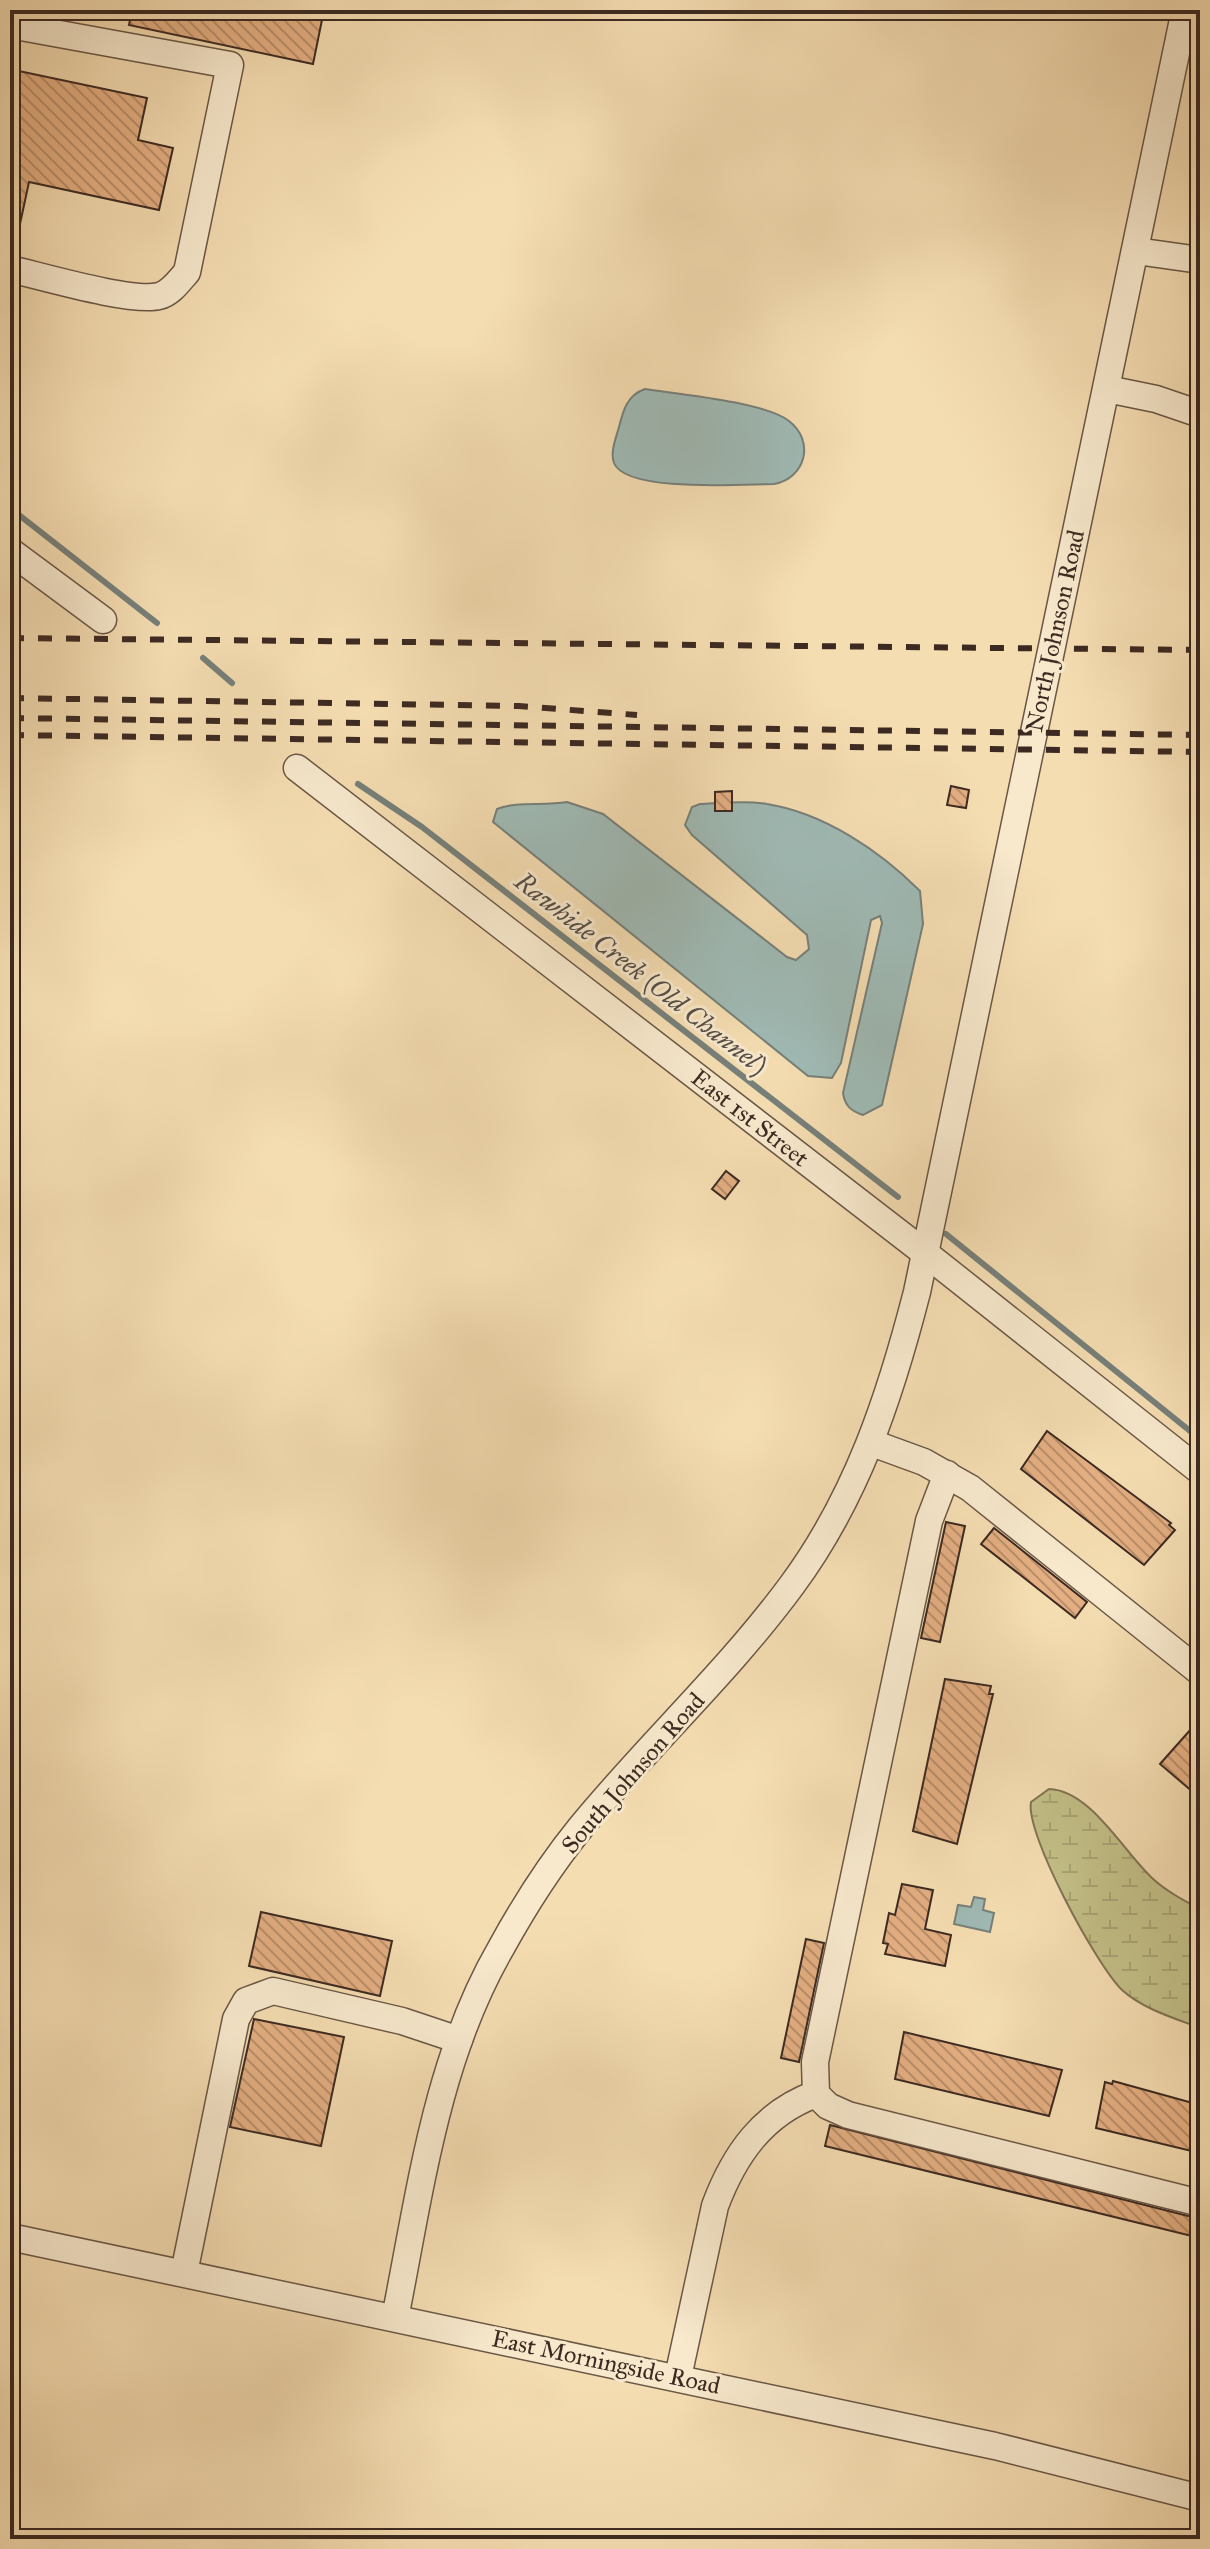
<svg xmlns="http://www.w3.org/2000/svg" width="1210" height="2549" font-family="'IM FELL Great Primer',serif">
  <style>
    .wetland { fill: url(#wetland-marsh); stroke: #807454; stroke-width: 2 }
    .water { fill: #9fbab5; stroke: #77807a; stroke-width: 2 }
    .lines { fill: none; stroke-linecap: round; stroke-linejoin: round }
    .stream { stroke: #77807a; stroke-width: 6 }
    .building { fill: url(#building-back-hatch); stroke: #3c2a22; stroke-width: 2 }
    .minor-casing { stroke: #6a5746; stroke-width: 29 }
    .minor { stroke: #f8e9cd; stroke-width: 26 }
    .rail { stroke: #3c2a22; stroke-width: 6; stroke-dasharray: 14 14; stroke-linecap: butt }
    .labels { text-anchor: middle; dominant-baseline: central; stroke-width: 6; stroke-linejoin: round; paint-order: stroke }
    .street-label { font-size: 24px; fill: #3c2a22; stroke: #f8e9cd }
    .water-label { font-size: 26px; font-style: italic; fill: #554e47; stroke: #f8e9cd }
  </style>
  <defs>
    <pattern id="wetland-marsh" width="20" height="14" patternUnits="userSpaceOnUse" patternTransform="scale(2)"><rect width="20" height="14" fill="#c3bf87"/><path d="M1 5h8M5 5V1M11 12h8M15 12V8" fill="none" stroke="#a8a474"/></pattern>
    <pattern id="building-back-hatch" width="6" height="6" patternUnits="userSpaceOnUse" patternTransform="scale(2)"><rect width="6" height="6" fill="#e4af82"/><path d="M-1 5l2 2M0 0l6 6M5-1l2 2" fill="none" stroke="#ba8f6a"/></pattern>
  </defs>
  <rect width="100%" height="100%" fill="#f5ddb2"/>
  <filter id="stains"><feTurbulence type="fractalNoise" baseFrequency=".0025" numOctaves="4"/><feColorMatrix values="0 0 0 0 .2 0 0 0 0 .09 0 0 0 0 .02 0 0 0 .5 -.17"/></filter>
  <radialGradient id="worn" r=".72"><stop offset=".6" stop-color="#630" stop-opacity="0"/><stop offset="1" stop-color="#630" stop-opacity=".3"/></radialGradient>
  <path class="wetland" d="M1049,1789c41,1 74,62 103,89 14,13 31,22 48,31v119c-26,-10 -57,-19 -78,-38 -25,-24 -97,-156 -91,-188z"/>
  <g class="water">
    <path d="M645,389c33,5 120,13 144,32 26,20 17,57 -15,63 -30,0 -148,9 -160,-21 -4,-11 2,-25 5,-36 4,-16 8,-32 26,-38z"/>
    <path d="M567,802l36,12 184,143 9,3 13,-11 -2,-14 -115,-100 -7,-10 7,-18 8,-3c21,-1 46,-4 67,0 57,9 113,47 153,87l3,33 -41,181 -19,10c-12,-4 -18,-9 -20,-22l39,-170 -2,-7 -9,4 -30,143 -9,15 -24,-2 -315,-254 4,-13c20,-8 46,-3 70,-7z"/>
    <path d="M974,1897l11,2 -2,11 11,3 -4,19 -36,-8 4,-19 13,2z"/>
  </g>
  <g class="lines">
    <g class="stream">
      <path d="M10,508l147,115"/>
      <path d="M203,658l29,25"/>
      <path d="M358,784l64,43 476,370"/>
      <path d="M946,1234l254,205"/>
    </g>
  </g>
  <g class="building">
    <path d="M132,10h192l-11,54 -184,-39z"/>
    <path d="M14,70l133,28 -9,42 35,8 -14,62 -130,-28 -12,56h-7v-149z"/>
    <path d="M951,786l18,4 -3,18 -19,-3z"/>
    <path d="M732,791v20h-17v-19z"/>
    <path d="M726,1171l13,10 -14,18 -13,-10z"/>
    <path d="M1047,1431l124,92 -2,2 6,5 -31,35 -123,-96z"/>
    <path d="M946,1522l19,4 -25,116 -19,-4z"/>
    <path d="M994,1528l93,74 -12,16 -94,-74z"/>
    <path d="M945,1679l46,7 -2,8h4l-36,150 -44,-13z"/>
    <path d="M1200,1719v79l-40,-34z"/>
    <path d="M902,1884l31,6 -8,39 26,6 -6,31 -60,-12 3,-10 -5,-1 6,-30 6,2z"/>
    <path d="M261,1912l131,29 -12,55 -131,-30z"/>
    <path d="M806,1939l18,4 -25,119 -18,-4z"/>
    <path d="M254,2019l90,18 -23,109 -91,-19z"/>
    <path d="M904,2032l158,38 -13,46 -154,-37z"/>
    <path d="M1113,2081l87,24v48l-104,-25 9,-46 7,2z"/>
    <path d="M830,2125l370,94v19l-375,-92z"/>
  </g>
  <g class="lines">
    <g class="minor-casing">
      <g id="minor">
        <path d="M10,25l220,40 -43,207c-8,9 -16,21 -28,24 -27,7 -118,-20 -149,-27"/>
        <path d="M1136,251l64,9"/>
        <path d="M1107,389l49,10 44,15"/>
        <path d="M10,551l93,69"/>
        <path d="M297,768l628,485 275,218"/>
        <path d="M872,1443l52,19 46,26 230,184"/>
        <path d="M947,1474l-18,47 -114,541 1,32 12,12 20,9 352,88"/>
        <path d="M10,2237l985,209 205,52"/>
        <path d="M184,2273l52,-254 10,-18 27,-10 129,30 57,19"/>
        <path d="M395,2318c25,-125 41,-258 106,-370 23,-42 50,-84 80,-121 68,-83 147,-155 211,-242 65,-88 98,-188 125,-293l268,-1282"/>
        <path d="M678,2377l37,-171c19,-51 48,-93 101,-112"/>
      </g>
    </g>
    <use href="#minor" class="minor"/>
    <g class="rail">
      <path d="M10,638l1190,12"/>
      <path d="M10,698l509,8 118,9"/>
      <path d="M10,718l1190,17"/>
      <path d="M10,735l1190,17"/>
    </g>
  </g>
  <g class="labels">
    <g class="street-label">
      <text transform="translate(1055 631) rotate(-78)">North Johnson Road</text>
      <text transform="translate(750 1118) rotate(38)">East 1st Street</text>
      <text transform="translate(633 1773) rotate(-49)">South Johnson Road</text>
      <text transform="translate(606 2362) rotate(12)">East Morningside Road</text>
    </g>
    <g class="water-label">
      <text transform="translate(641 973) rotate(38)">Rawhide Creek (Old Channel)</text>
    </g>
  </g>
  <rect width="1210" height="2549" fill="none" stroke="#f5ddb2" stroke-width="40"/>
  <rect x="12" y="12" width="1186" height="2525" fill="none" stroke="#3c2a22" stroke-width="4"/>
  <rect x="20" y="20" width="1170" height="2509" fill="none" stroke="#3c2a22" stroke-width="2"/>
  <rect width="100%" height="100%" filter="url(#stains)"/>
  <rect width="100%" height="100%" fill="url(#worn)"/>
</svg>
